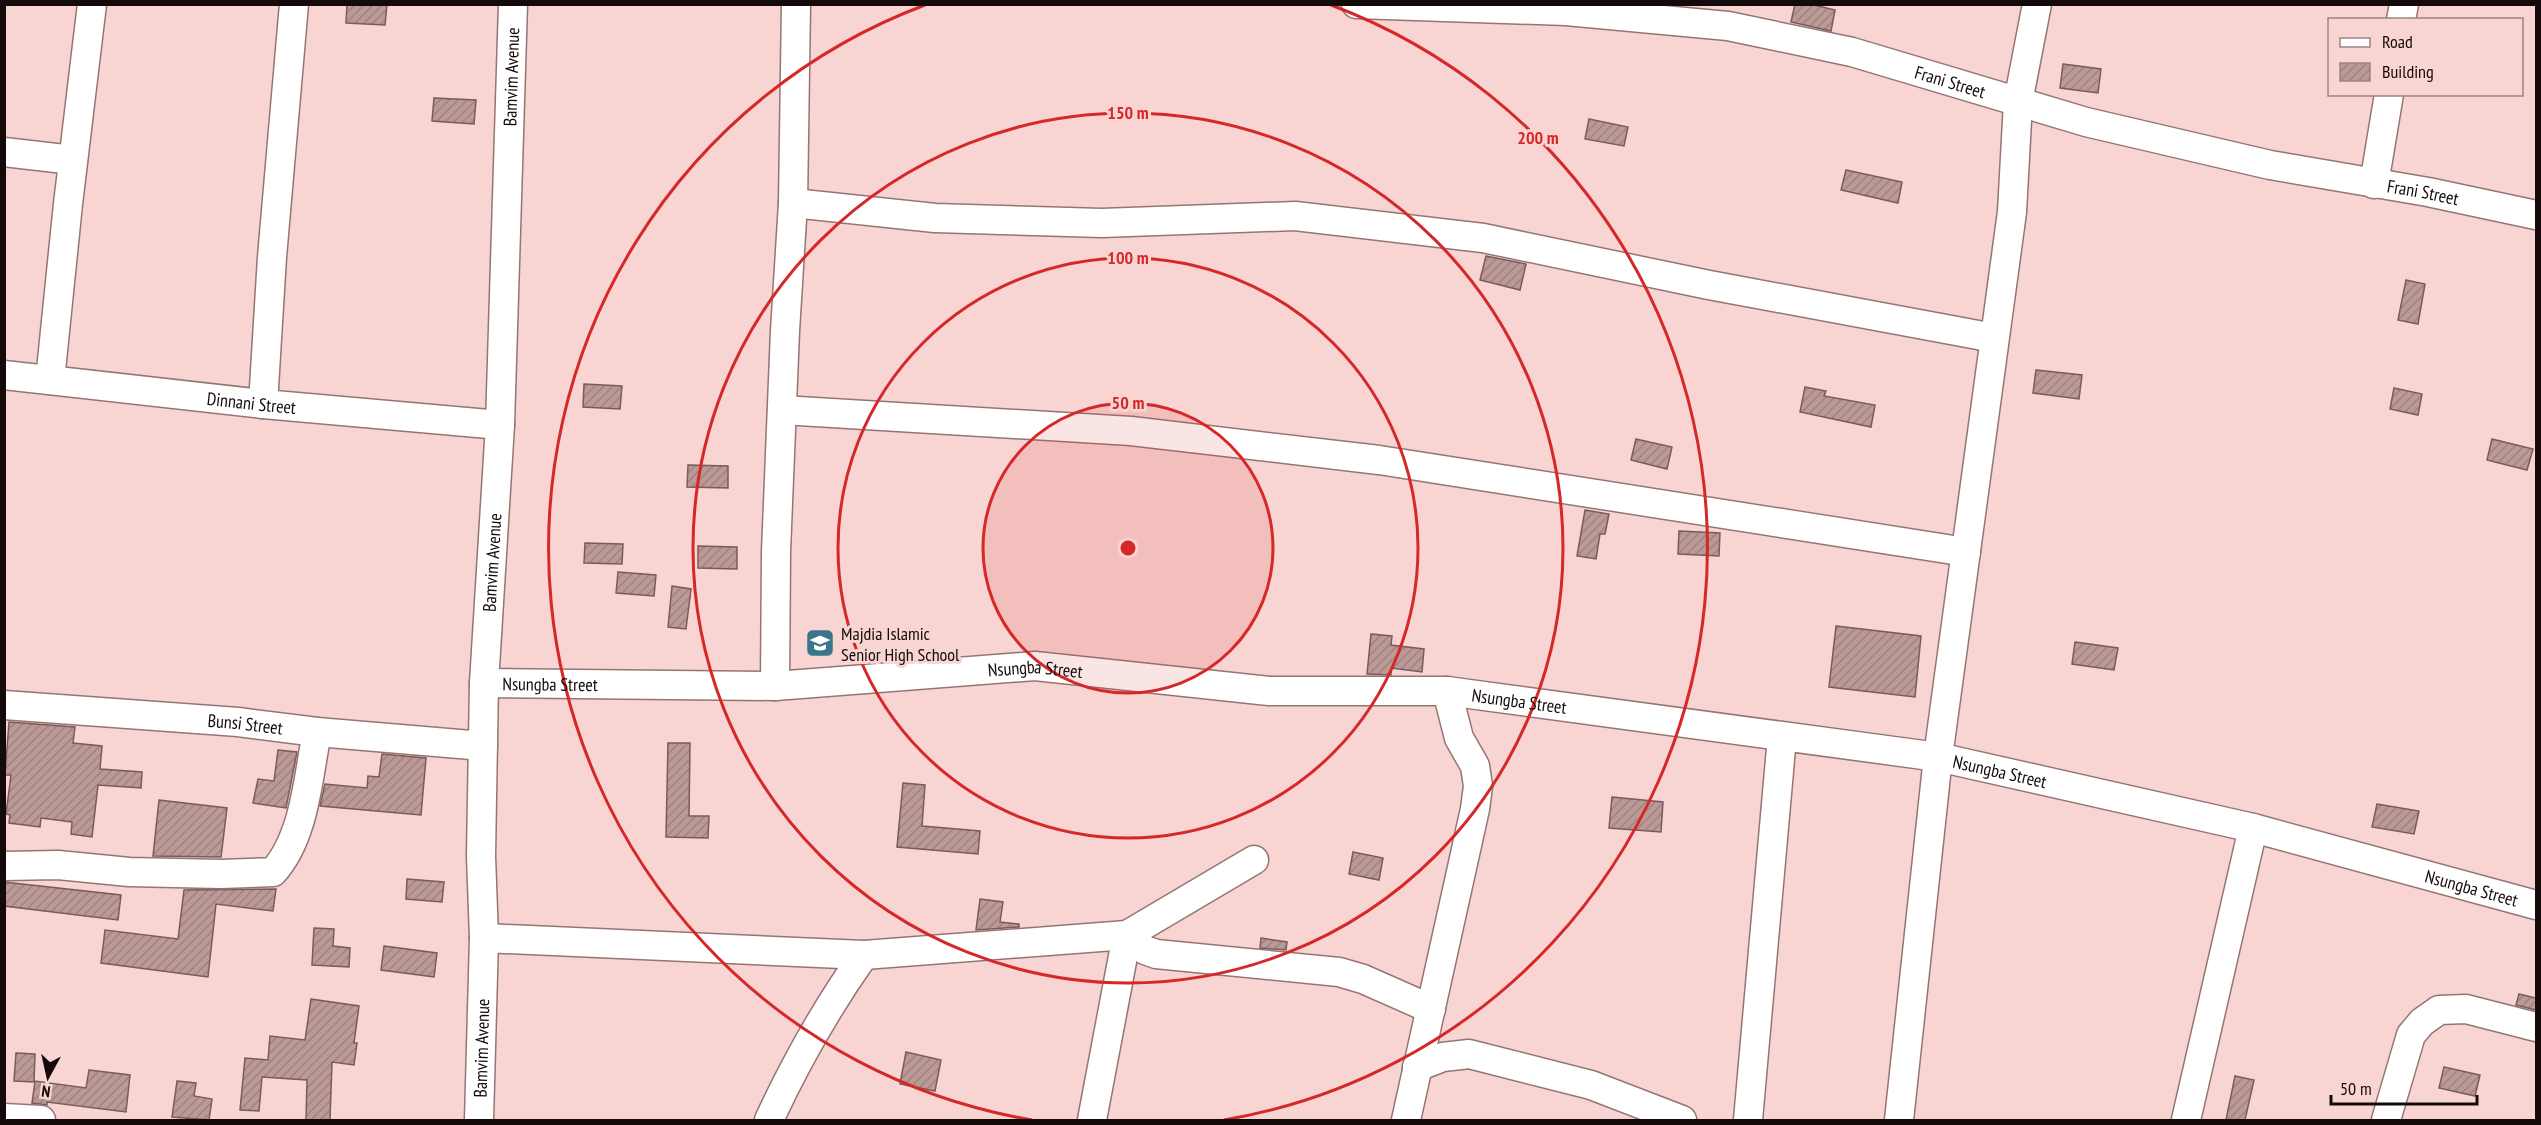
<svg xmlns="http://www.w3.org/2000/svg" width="2541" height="1125" font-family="'PT Sans Narrow',sans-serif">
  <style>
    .building { fill: url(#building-hatch); stroke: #7a5b5a; stroke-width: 1.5 }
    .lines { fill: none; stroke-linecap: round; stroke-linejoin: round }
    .minor-casing { stroke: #957573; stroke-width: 31 }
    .minor { stroke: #fff; stroke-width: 28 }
    .ring { fill: none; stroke: #d62828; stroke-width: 3 }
    .labels { text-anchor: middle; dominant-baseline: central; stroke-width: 6; stroke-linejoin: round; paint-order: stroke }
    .street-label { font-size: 18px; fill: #150a0a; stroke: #f8d4d2 }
    .poi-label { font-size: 18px; fill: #150a0a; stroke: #f8d4d2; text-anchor: start }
    .centre { fill: #d62828; stroke: #f8d4d2; stroke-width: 3 }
    .ring-label { font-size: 18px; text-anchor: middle; font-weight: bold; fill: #d62828; stroke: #f8d4d2; stroke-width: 6; stroke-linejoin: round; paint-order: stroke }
  </style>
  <defs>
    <pattern id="building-hatch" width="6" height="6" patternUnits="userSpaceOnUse" patternTransform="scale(1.5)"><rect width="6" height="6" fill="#bb9997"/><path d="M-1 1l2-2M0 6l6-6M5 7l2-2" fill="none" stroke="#a08281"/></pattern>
  </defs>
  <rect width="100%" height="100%" fill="#f8d4d2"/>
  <g class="building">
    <path d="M347,4h40l-2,21 -39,-2z"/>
    <path d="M1795,4h15l25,6 -4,21 -40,-9z"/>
    <path d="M2063,64l38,5 -3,24 -38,-5z"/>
    <path d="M434,98l42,2 -2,24 -42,-3z"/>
    <path d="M1589,119l39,8 -4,19 -39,-7z"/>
    <path d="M1846,170l56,12 -4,21 -57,-13z"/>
    <path d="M1486,256l40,8 -6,26 -40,-10z"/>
    <path d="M2406,280l19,4 -7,40 -20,-4z"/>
    <path d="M2036,370l46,5 -3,24 -46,-6z"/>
    <path d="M584,384l38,2 -2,23 -37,-2z"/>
    <path d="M1805,387l21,4 -2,5 51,9 -4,22 -71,-15z"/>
    <path d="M2394,388l28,6 -4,21 -28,-6z"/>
    <path d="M1636,439l36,8 -5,22 -36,-9z"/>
    <path d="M2492,439l41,10 -6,21 -40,-10z"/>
    <path d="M688,465l40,1v22l-41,-1z"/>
    <path d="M1585,510l24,4 -4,20h-5l-4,25 -19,-3z"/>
    <path d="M1679,531l41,2 -1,23 -41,-2z"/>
    <path d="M585,543l38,1 -1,20 -38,-1z"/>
    <path d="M698,546l39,1v22l-39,-1z"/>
    <path d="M618,572l38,3 -2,21 -38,-3z"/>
    <path d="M672,586l19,3 -5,40 -18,-2z"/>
    <path d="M1836,626l85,10 -6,61 -86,-10z"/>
    <path d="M1371,634l21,2 -1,9 33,4 -2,23 -31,-4v7l-24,-1z"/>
    <path d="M2075,642l43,6 -4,22 -42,-6z"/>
    <path d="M9,722l66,5 -2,16 29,3 -2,23 42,3 -1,16 -43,-3 -6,52 -21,-3 1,-12 -31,-4 -1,9 -31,-4 1,-8 -4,-1 5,-39h-6z"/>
    <path d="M668,743h22l-1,73h20l-1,22 -42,-1z"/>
    <path d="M278,750l19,2 -11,56 -33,-5 5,-24 16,2z"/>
    <path d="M382,754l44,4 -5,57 -101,-9 5,-22 42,4 1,-12 11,1z"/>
    <path d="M903,783l22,2 -3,41 58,5 -2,23 -81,-7z"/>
    <path d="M1612,797l51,5 -2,30 -52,-4z"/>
    <path d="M159,800l68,8 -6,49 -68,-1z"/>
    <path d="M2377,804l42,7 -5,23 -42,-7z"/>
    <path d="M1353,852l30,6 -4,22 -30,-6z"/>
    <path d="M407,879l37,3 -2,20 -36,-3z"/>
    <path d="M4,882l117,13 -3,25 -114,-14z"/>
    <path d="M276,889l-3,22 -57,-7 -8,73 -107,-14 4,-33 73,9 6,-49z"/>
    <path d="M980,899l23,3 -3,20 19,2v3l-43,3z"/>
    <path d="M314,928l20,1 -1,17 17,2 -1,19 -37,-2z"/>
    <path d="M1261,938l26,4 -1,8 -26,-2z"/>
    <path d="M384,946l53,7 -3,24 -53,-7z"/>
    <path d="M2519,994l17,4v12l-20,-5z"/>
    <path d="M311,999l48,7 -5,37h3l-3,22 -22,-3 -2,58h-24l1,-40 -45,-3 -3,34 -19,-1 5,-52 23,2 2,-24 35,4z"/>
    <path d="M906,1052l35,8 -6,31 -35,-7z"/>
    <path d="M16,1053l19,1 -1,28 -20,-1z"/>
    <path d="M2444,1067l36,8 -5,21 -36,-8z"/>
    <path d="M89,1070l41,5 -4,37 -79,-10v3l-15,-2 3,-22 51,7z"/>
    <path d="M2235,1076l19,4 -9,40h-19z"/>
    <path d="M177,1081l19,2 -2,13 18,3 -3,21 -37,-3z"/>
  </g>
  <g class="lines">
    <g class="minor-casing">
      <g id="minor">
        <path id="s1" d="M1356,4l210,7 162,15 124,26 234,70 184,43 158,27 108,23"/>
        <path d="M2401,20l3,-16"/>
        <path d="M4,152l69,8"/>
        <path d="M2374,184l15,-90"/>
        <path d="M793,203l142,15 167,5 193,-7 188,22 226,47 285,53"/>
        <path id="s2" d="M4,375l259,29 237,21"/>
        <path d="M50,380l18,-176 24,-200"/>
        <path d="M263,404l9,-147 22,-253"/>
        <path d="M782,410l349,21 248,29 587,92"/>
        <path id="s3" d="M484,683l291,3 260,-20 234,25h178l491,66 315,71 283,77"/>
        <path d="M775,686l1,-134 9,-221 8,-128 3,-199"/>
        <path id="s4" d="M4,705l234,17 79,10 166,14"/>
        <path d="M4,866l54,-1 71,7 92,2 52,-2c32,-35 35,-95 44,-140"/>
        <path d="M484,938l380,17 263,-20 18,15 11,4 183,18 24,7 68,30"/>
        <path d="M1417,1067l26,-10 26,-3 122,31 91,35"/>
        <path d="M4,1118l37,2"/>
        <path id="s5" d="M479,1120l5,-182 -3,-82 3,-173 16,-258 13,-421"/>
        <path d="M769,1120c27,-58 58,-113 95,-165"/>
        <path d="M1092,1120l35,-185 127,-75"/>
        <path d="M1406,1120l69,-311 3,-23 -3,-20 -16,-28 -12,-47"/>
        <path d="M1748,1120l34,-383"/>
        <path d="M1899,1120l39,-363 74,-545 6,-110 19,-98"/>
        <path d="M2186,1120l67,-292"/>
        <path d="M2386,1120l25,-85 11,-13 17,-12 27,-1 70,18"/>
      </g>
    </g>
    <use href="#minor" class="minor"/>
  </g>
  <circle cx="1128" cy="548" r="145" fill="#d62828" fill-opacity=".12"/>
  <g class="ring">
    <circle cx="1128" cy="548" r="145"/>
    <circle cx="1128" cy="548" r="290"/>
    <circle cx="1128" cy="548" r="435"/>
    <path d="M1032 1120A580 580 0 0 1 925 5M1331 5A580 580 0 0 1 1224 1120"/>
  </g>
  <defs>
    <g id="school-square" transform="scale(1.5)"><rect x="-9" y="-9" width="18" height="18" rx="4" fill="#38768c" stroke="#f8d4d2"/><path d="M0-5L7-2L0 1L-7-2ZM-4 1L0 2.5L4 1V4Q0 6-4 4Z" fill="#fff"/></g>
  </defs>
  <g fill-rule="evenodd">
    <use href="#school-square" x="820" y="643"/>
  </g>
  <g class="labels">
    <g class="street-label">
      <text stroke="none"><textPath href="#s5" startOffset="1044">Bamvim Avenue</textPath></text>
      <text stroke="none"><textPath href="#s1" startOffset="602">Frani Street</textPath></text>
      <text stroke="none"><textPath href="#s1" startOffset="1088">Frani Street</textPath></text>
      <text stroke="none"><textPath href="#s2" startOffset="249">Dinnani Street</textPath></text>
      <text stroke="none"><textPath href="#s5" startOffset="558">Bamvim Avenue</textPath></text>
      <text stroke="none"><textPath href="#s3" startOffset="552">Nsungba Street</textPath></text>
      <text stroke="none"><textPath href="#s3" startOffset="66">Nsungba Street</textPath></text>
      <text stroke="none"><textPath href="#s3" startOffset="1038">Nsungba Street</textPath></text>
      <text stroke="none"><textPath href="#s4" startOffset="242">Bunsi Street</textPath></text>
      <text stroke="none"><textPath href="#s3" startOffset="1524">Nsungba Street</textPath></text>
      <text stroke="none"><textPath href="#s3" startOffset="2010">Nsungba Street</textPath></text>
      <text stroke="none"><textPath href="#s5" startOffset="72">Bamvim Avenue</textPath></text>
    </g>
    <g class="poi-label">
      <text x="841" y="633">Majdia Islamic<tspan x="841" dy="21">Senior High School</tspan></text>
    </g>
  </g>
  <circle cx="1128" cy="548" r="9" class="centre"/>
  <g class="ring-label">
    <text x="1128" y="119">150 m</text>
    <text x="1538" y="144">200 m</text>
    <text x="1128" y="264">100 m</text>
    <text x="1128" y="409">50 m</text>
  </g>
  <rect width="2541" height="1125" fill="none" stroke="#150a0a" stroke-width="12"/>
  <rect x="2328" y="18" width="195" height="78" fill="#f8d4d2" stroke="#9d8382" stroke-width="1.5"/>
  <rect x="2340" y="38" width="30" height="9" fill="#ffffff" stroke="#9d8382" stroke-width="1.5"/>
  <text x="2382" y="48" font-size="18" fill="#150a0a">Road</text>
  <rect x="2340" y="63" width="30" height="18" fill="url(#building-hatch)" stroke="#9d8382" stroke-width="1.5"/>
  <text x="2382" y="78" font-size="18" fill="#150a0a">Building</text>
  <g transform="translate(48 1077) rotate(188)" stroke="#f8d4d2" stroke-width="4.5" paint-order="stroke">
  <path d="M0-4.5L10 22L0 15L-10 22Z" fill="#150a0a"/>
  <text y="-9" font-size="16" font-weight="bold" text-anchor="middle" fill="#150a0a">N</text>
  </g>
  <path d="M2331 1095v9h146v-9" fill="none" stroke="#150a0a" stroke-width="3"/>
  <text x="2340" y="1095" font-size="18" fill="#150a0a" stroke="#f8d4d2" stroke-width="4.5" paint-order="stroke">50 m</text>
</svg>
